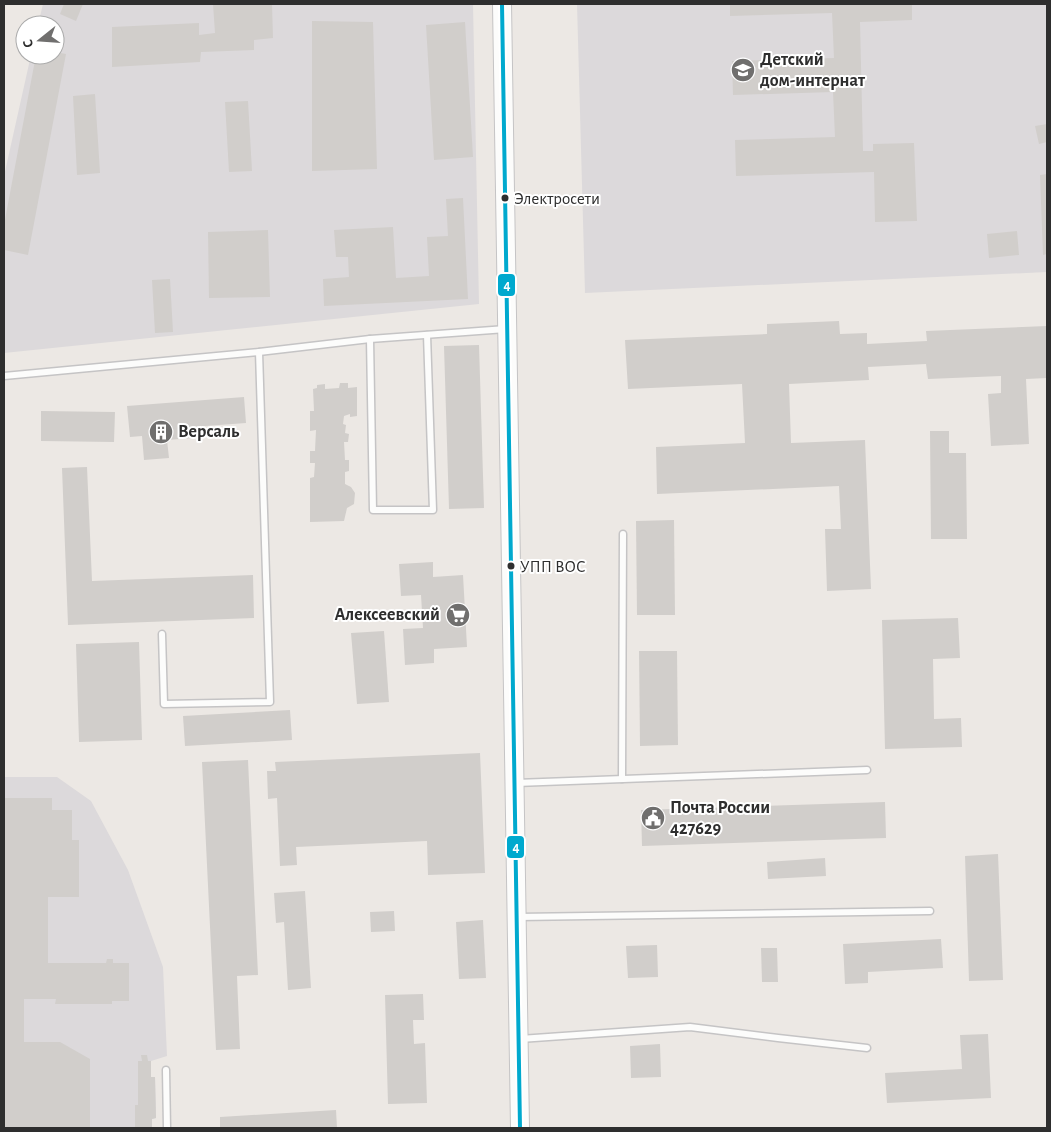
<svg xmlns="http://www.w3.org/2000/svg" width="1051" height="1132" font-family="'Alegreya Sans',sans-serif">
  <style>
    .industrial { fill: #dcd9db }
    .building { fill: #d1cecb }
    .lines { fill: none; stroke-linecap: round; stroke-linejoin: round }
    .service-casing { stroke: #c5c4c5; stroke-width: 9 }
    .secondary-casing { stroke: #c5c4c5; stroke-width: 20 }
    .service { stroke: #fcfcfb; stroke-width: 6 }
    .secondary { stroke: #fcfcfb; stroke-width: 18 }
    .bus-1-casing { stroke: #fff; stroke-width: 8 }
    .bus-1 { stroke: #00a9ce; stroke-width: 4 }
    .bus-dot { fill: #2e2e2e; stroke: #fff; stroke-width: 2 }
    .labels { text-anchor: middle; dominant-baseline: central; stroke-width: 4; stroke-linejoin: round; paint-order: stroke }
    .bus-label { font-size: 17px; fill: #2e2e2e; stroke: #fff; text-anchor: start }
    .poi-label { font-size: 18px; font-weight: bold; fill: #2e2e2e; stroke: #fff; text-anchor: start }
    .line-badge { stroke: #fff; stroke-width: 2 }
    .badge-label { font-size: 14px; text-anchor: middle; font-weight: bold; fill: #fff }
  </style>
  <rect width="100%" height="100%" fill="#ece8e4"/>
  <g class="industrial">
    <path d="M43,4h430l6,300 -475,49v-177l27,-121h24v-30h-17z"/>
    <path d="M577,4h470v268l-462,21z"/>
    <path d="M4,777h53l34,24 37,69 35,97 4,89 -16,5v16h4l1,41 -4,1v9h-148z"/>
  </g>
  <g class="building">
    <path d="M64,4h19l-7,17 -16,-7z"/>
    <path d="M213,4h59l1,34 -19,2v10l-53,2 -1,10 -88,5v-40l87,-4v12l16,-2z"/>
    <path d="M730,4h182v16l-52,2 3,129h10v-7l41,-1 3,78 -42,1 -1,-50 -138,4 -1,-36 100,-3 -2,-45 -100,3 -1,-34 102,-3 -2,-45 -102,3z"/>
    <path d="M312,21l61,1 4,147 -65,2z"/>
    <path d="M465,22l8,135 -39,3 -8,-135z"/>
    <path d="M55,52l11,2 -38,201 -24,-5v-25l32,-170h19z"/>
    <path d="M95,94l5,79 -23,2 -4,-79z"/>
    <path d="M248,101l4,70 -23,1 -4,-70z"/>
    <path d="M1047,124v18l-8,2 -4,-18z"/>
    <path d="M1047,174v80l-4,1 -3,-80z"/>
    <path d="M463,198l5,101 -144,7 -1,-27 26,-2 -1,-20h-12l-2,-27 59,-3 3,51 33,-2 -2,-39 21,-1 -2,-37z"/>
    <path d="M268,230l2,67 -61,1 -1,-66z"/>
    <path d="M1017,231l2,24 -30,3 -2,-24z"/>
    <path d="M170,279l3,53 -18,1 -3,-53z"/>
    <path d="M839,321l1,13 27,-1v11l60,-3 -1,-10 121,-5v52l-21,1 3,65 -38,2 -3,-52 13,-1v-17l-73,3 -2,-15 -58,3 1,13 -80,4 2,59 74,-3 6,149 -44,2 -2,-62h16l-2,-43 -182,8 -1,-47 89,-4 -3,-59 -114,5 -3,-49 142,-6v-10z"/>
    <path d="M479,345l5,163 -35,1 -5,-163z"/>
    <path d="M340,383h8v5l9,-1v29l-7,1v-3l-6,2 -1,8 3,1 -1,8 4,1 -1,8h-4l1,18h4v11l-4,1v12l6,3 4,6 -1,11 -7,4 -3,13 -34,1v-44l4,-1 1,-14h-5v-12h5l1,-21 -6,1v-20h4l-1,-22 4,-1v-3l8,-1v5l14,-1z"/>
    <path d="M244,397l2,26 -54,4 1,11 -26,2 2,18 -25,2 -2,-24 -12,1 -3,-31z"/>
    <path d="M41,411l74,1 -1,30 -73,-1z"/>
    <path d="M930,431h19v22h17l1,86h-36z"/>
    <path d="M87,467l5,114 161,-6 1,43 -186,7 -6,-157z"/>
    <path d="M674,520l1,95h-38l-1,-94z"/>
    <path d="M433,562v15l30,-2 4,72 -33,2v14l-29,2 -2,-36 20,-1 -2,-33 -20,1 -2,-32z"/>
    <path d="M958,618l2,40 -27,1 1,60 27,-1 1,29 -77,2 -3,-129z"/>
    <path d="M384,631l5,71 -32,2 -6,-71z"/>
    <path d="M139,642l3,98 -63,2 -3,-98z"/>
    <path d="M639,651h38l1,94 -38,1z"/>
    <path d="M290,710l2,30 -107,6 -2,-30z"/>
    <path d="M480,753l5,120 -57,2 -1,-34 -131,6 1,18 -17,1 -3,-68 -9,1 -1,-28h9l-1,-9z"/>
    <path d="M248,760l10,215 -21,1 3,73 -24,1 -14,-288z"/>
    <path d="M4,798h48v12h20v30h7v57h-31v66h58l1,-4h6v4h16v38h-17v3h-57l1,-5h-32v43h36l30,17v69h-86z"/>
    <path d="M885,802l1,36 -244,8 -1,-36z"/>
    <path d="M998,854l5,126 -34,1 -4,-125z"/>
    <path d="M825,858l1,18 -58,3 -1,-17z"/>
    <path d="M305,891l6,97 -23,2 -4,-68 -8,1 -2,-30z"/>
    <path d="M394,911l1,20 -24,1 -1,-20z"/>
    <path d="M483,920l3,58 -27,1 -3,-57z"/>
    <path d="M941,939l2,29 -75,4v11l-23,1 -2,-40z"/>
    <path d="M657,945l1,32 -30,1 -2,-32z"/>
    <path d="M761,948h16l1,34h-16z"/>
    <path d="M423,994l1,26h-11l1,24 11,-1 2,60 -39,1 -3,-109z"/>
    <path d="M988,1034l3,64 -104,5 -2,-30 77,-4 -2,-34z"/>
    <path d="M660,1044l1,33 -30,1 -1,-32z"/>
    <path d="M141,1055h6l1,6h3v16h4l1,41 -4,1v9h-17v-23h3v-44h4z"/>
    <path d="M336,1110l1,18h-117v-11z"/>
  </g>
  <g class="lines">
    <g class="service-casing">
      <g id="service">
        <path d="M370,339l3,171h60l-6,-175"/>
        <path d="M4,376l255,-24 111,-13 136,-10"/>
        <path d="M162,634l2,70 106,-2 -11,-350"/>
        <path d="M622,779l1,-245"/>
        <path d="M516,783l351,-13"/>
        <path d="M518,917l412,-6"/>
        <path d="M520,1039l170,-12 88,11 89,10"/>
        <path d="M166,1070l1,58"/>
      </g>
    </g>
    <g class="secondary-casing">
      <path id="secondary" d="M502,4l18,1124"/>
    </g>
    <use href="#service" class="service"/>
    <use href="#secondary" class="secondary"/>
    <g class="bus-1-casing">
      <path id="bus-1" d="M502,4l18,1124"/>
    </g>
    <use href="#bus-1" class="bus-1"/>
  </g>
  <defs>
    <g id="school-disc" transform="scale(1.25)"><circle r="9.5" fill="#706f6e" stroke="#fff"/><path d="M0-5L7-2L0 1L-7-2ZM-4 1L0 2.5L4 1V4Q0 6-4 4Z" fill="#fff"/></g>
    <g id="building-disc" transform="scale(1.25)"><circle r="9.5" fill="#706f6e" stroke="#fff"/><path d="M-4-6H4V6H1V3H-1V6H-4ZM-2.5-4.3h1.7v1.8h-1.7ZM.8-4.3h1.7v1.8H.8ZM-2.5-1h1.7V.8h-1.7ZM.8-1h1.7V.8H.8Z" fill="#fff"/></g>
    <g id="supermarket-disc" transform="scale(1.25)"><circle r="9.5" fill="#706f6e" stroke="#fff"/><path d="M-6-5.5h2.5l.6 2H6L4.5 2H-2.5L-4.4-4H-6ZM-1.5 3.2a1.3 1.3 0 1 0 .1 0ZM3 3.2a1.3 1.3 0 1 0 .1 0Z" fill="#fff"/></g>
    <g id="civic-disc" transform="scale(1.25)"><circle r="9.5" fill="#706f6e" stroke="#fff"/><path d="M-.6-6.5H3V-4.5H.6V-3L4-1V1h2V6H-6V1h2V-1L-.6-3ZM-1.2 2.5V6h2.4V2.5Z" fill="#fff"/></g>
  </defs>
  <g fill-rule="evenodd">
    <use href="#school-disc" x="743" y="70"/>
    <use href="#building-disc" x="161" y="432"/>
    <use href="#supermarket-disc" x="458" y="615"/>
    <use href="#civic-disc" x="653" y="818"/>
  </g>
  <g class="bus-dot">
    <circle cx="505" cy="198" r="4.5"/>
    <circle cx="511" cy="566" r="4.5"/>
  </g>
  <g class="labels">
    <g class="bus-label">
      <text x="514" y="198">Электросети</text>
      <text x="520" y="566">УПП ВОС</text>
    </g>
    <g class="poi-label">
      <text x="760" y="60">Детский<tspan x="760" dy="21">дом-интернат</tspan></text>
      <text x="178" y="432">Версаль</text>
      <text x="440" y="615" text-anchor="end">Алексеевский</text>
      <text x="670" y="808">Почта России<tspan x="670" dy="21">427629</tspan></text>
    </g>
  </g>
  <g class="line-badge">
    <rect x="497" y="273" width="19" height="24" rx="5" fill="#00a9ce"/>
    <rect x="506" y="835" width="19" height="24" rx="5" fill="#00a9ce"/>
  </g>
  <g class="badge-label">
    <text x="507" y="290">4</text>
    <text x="516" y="852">4</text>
  </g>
  <rect width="1051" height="1132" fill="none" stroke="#2e2e2e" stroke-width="10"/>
  <g transform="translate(40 40) rotate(253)"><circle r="24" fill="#ffffff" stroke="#ababab"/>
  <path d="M0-4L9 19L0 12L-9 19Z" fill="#706f6e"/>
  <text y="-8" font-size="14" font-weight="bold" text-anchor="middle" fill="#2e2e2e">С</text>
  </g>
</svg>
